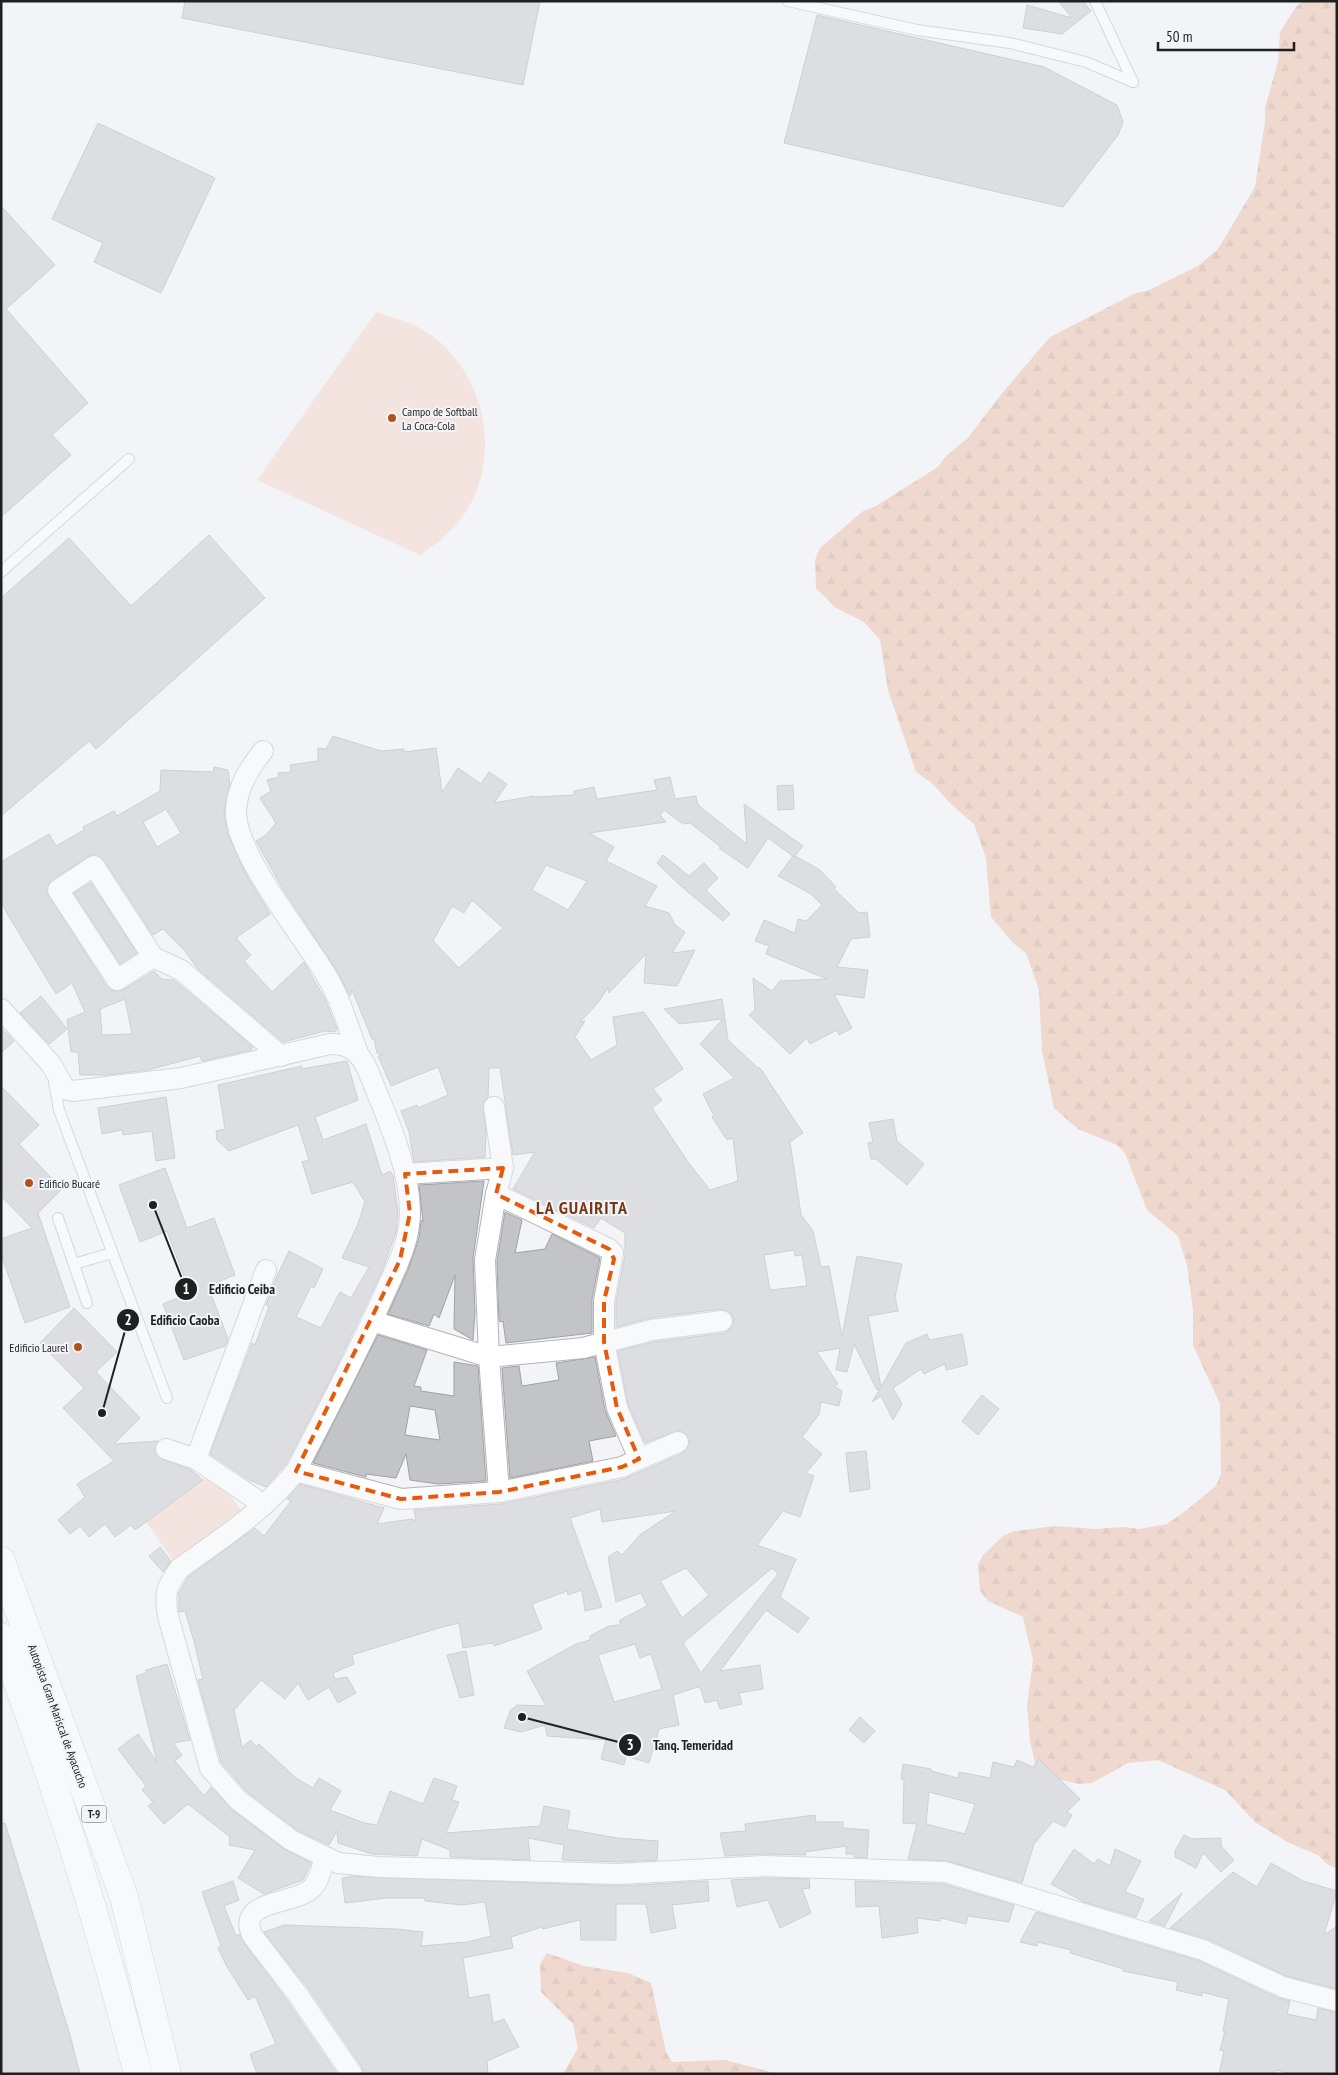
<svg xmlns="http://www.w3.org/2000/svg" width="1338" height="2075" font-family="'PT Sans Narrow',sans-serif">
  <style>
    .green { fill: #f5d0c0 }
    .forest { fill: url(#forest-firs) }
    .building { fill: #c2c4c8; stroke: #a0a2a5; fill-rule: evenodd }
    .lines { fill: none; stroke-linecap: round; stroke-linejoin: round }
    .service-casing { stroke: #b2b4b8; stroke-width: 12 }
    .minor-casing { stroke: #b2b4b8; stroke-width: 22 }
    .trunk-casing { stroke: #b2b4b8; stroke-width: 29 }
    .service { stroke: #fff; stroke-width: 10 }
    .minor { stroke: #fff; stroke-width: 20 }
    .trunk { stroke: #fff; stroke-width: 28 }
    .marked { fill: none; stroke: #e8590c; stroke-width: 4; stroke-dasharray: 10 6; stroke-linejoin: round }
    .poi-dot { fill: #b45119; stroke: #f2f4f8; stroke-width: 2 }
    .labels { text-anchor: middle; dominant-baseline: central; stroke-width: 4; stroke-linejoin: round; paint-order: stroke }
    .shield { fill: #f2f4f8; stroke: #5e6062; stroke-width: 1 }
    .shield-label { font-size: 11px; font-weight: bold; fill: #1f2021 }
    .poi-label { font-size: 12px; fill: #1f2021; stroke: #f2f4f8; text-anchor: start }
    .street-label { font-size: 12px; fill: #1f2021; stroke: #f2f4f8 }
    .district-label { font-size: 18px; font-weight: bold; letter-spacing: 1px; fill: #773716; stroke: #f2f4f8 }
    .leader { fill: none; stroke: #1f2021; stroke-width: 2 }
    .callout-dot { fill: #1f2021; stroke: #f2f4f8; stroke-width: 2 }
    .mark-label { font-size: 15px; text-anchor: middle; font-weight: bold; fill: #fff }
    .callout-label { font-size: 14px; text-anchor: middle; font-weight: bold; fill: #1f2021; stroke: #f2f4f8; stroke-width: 4; stroke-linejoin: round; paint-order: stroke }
  </style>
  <defs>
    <pattern id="forest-firs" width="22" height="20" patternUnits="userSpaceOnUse" patternTransform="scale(1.25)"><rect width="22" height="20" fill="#ecb59c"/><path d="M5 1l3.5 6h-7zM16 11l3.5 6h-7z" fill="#ca9b86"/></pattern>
  </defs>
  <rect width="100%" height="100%" fill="#f2f4f8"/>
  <g class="green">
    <path d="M376,312c23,7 47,14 65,31 53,48 62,140 6,191 -8,8 -18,14 -27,21l-163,-75z"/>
    <path d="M213,1473l30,40 -68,50 -29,-41z"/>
  </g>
  <g class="forest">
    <path d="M1303,1h34v1867l-9,-3 -10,-10 -27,-11 -35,-21 -31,-33 -67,-30 -30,3 -36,20 -13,1 -26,-6 -11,-6 -7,-9 -5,-22 -3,-35 6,-46 -10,-43 -35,-16 -8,-10 -2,-26 5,-10 20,-19 12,-5 40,-5 40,3 29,-2 15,2 28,-5 16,-11 33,-27 5,-12 -1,-70 -27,-59v-34l-6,-46 -9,-29 -31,-26 -22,-57 -8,-8 -39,-16 -24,-21 -12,-57 -3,-61 -13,-37 -13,-10 -22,-26 -5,-59 -12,-34 -23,-20 -19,-21 -16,-11 -28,-82 -8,-50 -16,-18 -28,-14 -20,-20 -1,-28 5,-12 43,-37 13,-5 62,-39 8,-11 22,-18 31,-41 51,-60 86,-44 11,-2 51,-25 20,-17 37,-62 10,-65v-14l13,-46 2,-30 16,-25z"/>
    <path d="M547,1953l37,13 44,7 23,10 15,69 6,10 53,-2 53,14h-217l5,-5 12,-21 -5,-24 -32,-32 -1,-28z"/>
  </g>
  <g class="building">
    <path d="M185,1h355l-17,84 -341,-67z"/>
    <path d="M1058,1h25l8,10 -29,23 -39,-6 4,-23 45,13z"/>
    <path d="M817,15l227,52 73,38 6,17 -5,13 -55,72 -279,-64z"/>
    <path d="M98,123l117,55 -54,115 -67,-31 9,-19 -51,-24z"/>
    <path d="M1,206l54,59 -49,44 82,94 -36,32 19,20 -70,62z"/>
    <path d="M209,535l56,63 -169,151 -7,-8 -88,75v-218l68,-60 62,68z"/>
    <path d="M333,736l48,15 23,-2v3l32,-4 6,44 16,-24 23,16 8,-12 18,12 -13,19 40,-7 1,1 39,-2v-4l20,-4 3,12 60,-9 -3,-10 16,-3 5,22 21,-3 2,9 49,39 -3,-40 59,42 -8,10 25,14 16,17 -2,2 25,24 8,-1 3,25 -19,2 -14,28 31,3 -4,28 -30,-4 18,34 -13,7 -2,-5 -27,14 -3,-6 -17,16 -41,-39 6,-5 -2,-32 19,13 8,-10 47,-2 -61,-25 3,-8 -14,-5 9,-21 31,13 3,-14 8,2 16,-16 -11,-11 -33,-18 15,-20 -25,-18 -20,30 -29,-20 2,-1 -31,-24 -7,1 -19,-14 -4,5 6,7 -77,11 25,14 -8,14 51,25 -12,20 24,7 6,12 10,7 -13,21 23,-3 -18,36 -33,-3 2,-29 -37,39 -1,-5 -11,16 -17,18 5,-1 -10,16 16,23 26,-15 -4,-28 31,-5 39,57 -30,20 9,11 -10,8 36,54 22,28 28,-9 -5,-43 -6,2 -15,-23 2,-1 -11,-22 31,-16 -34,-34 23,-25 -44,5 -15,-15 58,-10 6,41 30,28h2l43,65 -13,9 11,73 12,16 8,36 8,-1 13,71 15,-81 45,8 -7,33 3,14 -30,5 13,71 25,-44 21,-9 2,6 33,-6 5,25v6l-21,5 -1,-6 -21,10 -3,-5 -28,19 9,16 -9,16 -12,-24 -9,6 8,-13 -3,1 -23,-46 -7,28 -11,-2 4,-22 -23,4 21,32 -4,2 8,5 -3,15 -18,-4 -2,12 -17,23 20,17 -16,19 8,3 -14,41 -17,-6 -26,34 39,14 -16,38 29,21 -11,15 -32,-23 -46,61 40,-6 3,24 -24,4 3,11 -22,5 -3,-9 -12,3 -4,-14 -3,-2 -25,8 6,30 -20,4 -10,34 -23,-7 -2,9 -23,-6 5,-19 -59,-4 -2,-11 -24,7 -17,-4 6,-17 7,-6 29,1 -19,-35 49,-27 14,-4v-4l19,-10 11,-1v-5l27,-14 -6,-13 -25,9 -8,-45 9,-6 5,4 19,-21 35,-23 -74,11 -2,-13 -30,9 32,89 -17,4 -3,-21 -14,5 -1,-4 -35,13 10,25 -22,8 -26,9 -1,-3 -30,5 -4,-25 -17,4 -90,28 2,9 -21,9 2,6 12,-2 9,16 -18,10 -9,-16 -21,13 -10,-17 -13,16 -24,-19 -27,30 8,37 9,-7 5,7 3,-3 37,34 17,10 6,-10 22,13 -11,19 34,13 13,2 13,-34 33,13 11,-26 23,8 -5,14 7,2 -13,31 94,-7 4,-20 26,5 -3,18 50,9 41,3 -1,19 -39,2 -56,-2 2,-15 -36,-7 2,22 -80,-3v-7l-28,-11 -5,17 -45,-2 -34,-11 -1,-12 -8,14 -32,-15 -51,-39 -25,-29 -23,-82 5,-1 -9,-38 -9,-30 -6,1v-19l9,-16 67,-49 9,8 27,-35 -4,-2 13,-15 84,24 -7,16 35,-5 4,2 -2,-11 87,-6 123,-25 59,-26 7,-10 -1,-6 -9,-7 -35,13 -17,-39 -10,-53 36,-9 70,-9 6,-3 4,-10 -3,-7 -11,-4 -70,9 -34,9v-25l9,-47v-22l-24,-15 -7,10 -81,-39 22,-37 -22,3 -13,-87h-11l-1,29 -5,6 3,31 -1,23 -71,5 -5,-30 -8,-21 16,-6 1,3 30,-13 -10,-28 -47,19 -13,-30 5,-1 -6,-2 -3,-14h-2l-20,-49 -2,6 -14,-27 -53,-80 -27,-48 10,-6 10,-12 -16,-25 11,-7 -4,-11 12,-3 -1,-4 13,-1 -1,-7 28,-4v-13l8,1zM546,865l41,16 -19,29 -36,-20zM472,900l31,28 -44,40 -26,-27 19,-35 12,7zM794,1250l1,6 7,-1 5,31 -37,4 -6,-35zM686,1568l23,27 -27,23 -22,-37zM772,1568l6,6 -77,99 -18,-30zM635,1644l5,14 11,-4 11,35 -48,13 -16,-47z"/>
    <path d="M214,767l14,3 2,14 -6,28 4,23 20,43 22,36 -34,24 15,17 -7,6 28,31 32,-30 21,37 12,30 -2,3 -10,-1 -42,11 -85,-73 -14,-19 -21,-21 -10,6 -49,-75 -11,-6 -42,26 -5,11 61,96 5,4 11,-1 31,-19 8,8 12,1 79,67 -2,3 -49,11 -2,-5 -52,14 -41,5h-27l-2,-23h-7l-4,-32 18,-8 -13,-29 -16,11 -48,-79 -7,-13v-40l48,-28 7,12 28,-16 -1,-3 31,-16 3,5 43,-25 1,-21 52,2zM166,809l15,24 -24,14 -14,-25zM125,999l7,35 -30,1 -2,-26z"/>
    <path d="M793,785l1,24 -16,1 -1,-24z"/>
    <path d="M663,855l26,21 15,-13 14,15 -12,12 24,24 -7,7 -41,-34 -25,-24z"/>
    <path d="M91,883l46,70 -17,11 -46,-71z"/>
    <path d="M41,996l26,33 -18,15 -29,-31z"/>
    <path d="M1,1028l13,13 -13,12z"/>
    <path d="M347,1061l11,39 -43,17 8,23 43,-16 16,51 8,-4 3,5 5,37 -2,19 -14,39 -51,107 -45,86 -20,23 -17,-7 -39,-26 42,-111 3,2 14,-38 -3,-2 10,-27 13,-27 34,18 -9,19 -3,-2 -15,31 25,11 19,-36 11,6 18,-31 -27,-9 16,-34 7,-22 -12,-20 -41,12 -10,-32 7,-2 -11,-35 -69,26 -12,-11 -1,-9 9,-2 -7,-44 84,-19v3z"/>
    <path d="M1,1086l38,39 -20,19 43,45 -24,24 32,94 -45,16 -24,-69v-15l31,-11 -31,-32z"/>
    <path d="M166,1097l9,61 -19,3 -4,-30 -29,4 -1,-5 -20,4 -4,-26z"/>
    <path d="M893,1119l4,22 27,23 -17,21 -31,-26h-5l-3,-16 5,-1 -4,-19z"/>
    <path d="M165,1168l22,60 27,-10 21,57 -27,11 20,53 -3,7 -41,14 -21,-56 19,-8 6,-9 -21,-56 -27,11 -21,-57z"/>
    <path d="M484,1181l-11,77 2,55 -2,27 -19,-11 1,-54 -16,43 -5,-4 -5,12 -41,-12 20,-44 11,-32 2,-18 2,2 -4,-37z"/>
    <path d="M505,1212l17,8 -7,33 30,-4 7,-15 48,24 -8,41v34l-86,10 -3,-22 -3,1 -1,-2 -2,-59z"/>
    <path d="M74,1308l43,44 -21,20 44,46 -26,26 44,-3 -4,10 3,6 34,13 12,10 -68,50 -4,-5 -16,12 -10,-13 -16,13 -9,-11 -10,8 -12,-14 27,-23 -8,-13 37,-23 -51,-53 21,-20 -44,-45z"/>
    <path d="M378,1335l49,15 -13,36 7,1v4l33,5v-34l24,4 8,115 -48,3 -28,-4 -4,-26 -10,24 -30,-4v3l-53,-14zM410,1406l25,4 5,30 -35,-5z"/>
    <path d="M595,1357l10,53 11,26 -27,5 4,20 -83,17 -8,-110 17,-2 3,20 37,-6 -3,-17z"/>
    <path d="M982,1395l17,14 -21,26 -16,-14z"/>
    <path d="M866,1451l4,38 -20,3 -4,-39z"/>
    <path d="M160,1547l11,14 -8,11 -14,-16z"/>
    <path d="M466,1651l8,44 -14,3 -13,-43z"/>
    <path d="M167,1664l23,76 -17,3 9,12 -7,6 29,35 7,-9 20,22 53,40 27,14 -8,17 -39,14 -26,-16 17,-28 -26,-5 1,-8 -42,-33 -24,20 -16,-18 5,-4 -11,-12 4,-4 -28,-37 20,-15 19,28 -21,-86 10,-3v-3z"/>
    <path d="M860,1717l15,14 -11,12 -15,-13z"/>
    <path d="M1039,1759l41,40 -13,13 5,3 -7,12 -12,-6 -19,23 -12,39 -74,-22 -40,-2 9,-35 -14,-1 1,-43 -3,-1 2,-15 28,5v2l27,7 1,-6 31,6 3,-16 21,5 3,-7 16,7zM929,1792l46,12 -10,30 -39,-10z"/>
    <path d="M815,1815l1,7h27v6l26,2 -2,28 -13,-1v-3h-8v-8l-41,6 1,3 -41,-1 -40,2 -5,-23 26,-2 -1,-7z"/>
    <path d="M5,1823l65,212 10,39h-79v-250z"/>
    <path d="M1184,1835l8,4 29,-1v8l13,14 -13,12 -18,-19 -7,15 -21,-11v-6z"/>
    <path d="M1074,1849l20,15 4,-5 12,7 5,-17 26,12 -16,31 19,7 -8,18 -52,-15 -33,-18z"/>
    <path d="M1271,1863l32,18 34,10 -13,44 13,-9v63l-50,-13 -79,-37 -38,-11 63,-56 24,15z"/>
    <path d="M353,1876l265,10 90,-5 1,20 -37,4 4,23 -25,5 -5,-29h-30v36h-35l-1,-20 -37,9 -1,-2 -31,10 2,11 -50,10 6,40 20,-4 4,29 11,-4 15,28 -32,14 1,13h-124l-2,-7 -54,-79 -44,-56 20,-7 113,4 26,3 -2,14 46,-4 24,-6 -6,-34 -23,3 -37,-4v-3h-39l-41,5 -3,-25z"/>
    <path d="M765,1878l44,1 1,9 -8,1 9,24 -31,15 -12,-28 -31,7 -6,-27z"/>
    <path d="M233,1881l6,19 -15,6 12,30 4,-2 3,8 45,60 49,72h-80l-7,-20 26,-10 -21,-48 -7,4 -22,-35 -8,-17 3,-2 -19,-54z"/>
    <path d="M855,1881l88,3 71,21 -5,17 -41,-6 -2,8 -25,-6 -1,3 -23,-3 1,15 -36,5 -3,-32 -23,1z"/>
    <path d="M1182,1893l-17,33 -16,-5z"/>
    <path d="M1036,1912l163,49 79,37 12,3 -3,13 29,6 2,-12 19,5v60l-45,1 -16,-4 -1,4h-56l5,-23 -4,-1 5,-19h-2l6,-32 -27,-7v4l-26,-6 2,-8 -55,-11 1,-2 -54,-16 1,-3 -33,-8 -1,4 -17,-4z"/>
  </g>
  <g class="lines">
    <g class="service-casing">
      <g id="service">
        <path d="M788,1l129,29 93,13 76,19 47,20"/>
        <path d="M1095,1l38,81"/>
        <path d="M1,572l128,-113"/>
        <path d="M54,1082l5,28 108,288"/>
        <path d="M58,1218l29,85"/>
        <path d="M74,1264l38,-11"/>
      </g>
    </g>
    <g class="minor-casing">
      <g id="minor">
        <path d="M263,751c-14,17 -27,39 -27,62 1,43 67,123 90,162 15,24 23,55 33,81"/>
        <path d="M94,866l59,91 -36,23 -59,-90z"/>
        <path d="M153,957l28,13 100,86"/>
        <path d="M1,1009l50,55 14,25 8,2 108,-13 149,-34c32,-1 36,23 47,49 15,36 33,80 33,120 0,29 -15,57 -26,82 -27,60 -58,118 -88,176 -32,40 -75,68 -116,97 -14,19 -16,25 -12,48l42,152 28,32 53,40 47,23 41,4 239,7 147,-8 180,6 258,78 80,37 54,14"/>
        <path d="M405,1174l98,-6"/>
        <path d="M496,1194l113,55 4,4 -9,48v41l13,66 22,51 -17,8 -123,25"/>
        <path d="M372,1321l117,36 94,-9 69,-18 70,-9"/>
        <path d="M166,1449l30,10"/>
        <path d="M639,1459l39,-17"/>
        <path d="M296,1471l105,28 98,-7 -10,-135 -4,-97 11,-66 7,-26 -9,-61"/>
        <path d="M264,1505l-68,-46 70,-189"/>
        <path d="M325,1857c-3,10 -6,25 -14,32 -18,16 -74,10 -59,46l46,60 54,79"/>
      </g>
    </g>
    <g class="trunk-casing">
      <g id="trunk">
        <path d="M1,1561l123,336 43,177"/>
        <path d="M1,1637c54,143 99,289 137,437"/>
      </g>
    </g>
    <use href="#service" class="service"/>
    <use href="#minor" class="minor"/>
    <use href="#trunk" class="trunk"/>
  </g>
  <path d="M0 0H1338V2075H0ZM503,1168l-7,26 113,55 5,10 -10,42v41l13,66 22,51 -17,8 -123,25 -98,7 -105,-28 104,-211 10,-47 -5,-39z" fill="#f2f4f8" fill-opacity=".55" fill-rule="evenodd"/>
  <path class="marked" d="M503,1168l-7,26 113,55 5,10 -10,42v41l13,66 22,51 -17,8 -123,25 -98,7 -105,-28 104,-211 10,-47 -5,-39z"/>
  <g class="poi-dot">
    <circle cx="392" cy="418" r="5"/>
    <circle cx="29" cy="1183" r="5"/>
    <circle cx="78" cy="1347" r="5"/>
  </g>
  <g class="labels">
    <rect class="shield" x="81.5" y="1805.5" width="25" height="17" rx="4"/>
    <g class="shield-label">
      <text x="94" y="1814">T-9</text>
    </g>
    <g class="poi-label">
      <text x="402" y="411">Campo de Softball<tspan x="402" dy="14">La Coca-Cola</tspan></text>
      <text x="39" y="1183">Edificio Bucaré</text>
      <text x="68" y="1347" text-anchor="end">Edificio Laurel</text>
    </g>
    <g class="street-label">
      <text transform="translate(58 1716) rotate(70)">Autopista Gran Mariscal de Ayacucho</text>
    </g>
    <g class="district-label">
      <text x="582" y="1207">LA GUAIRITA</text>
    </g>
  </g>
  <path class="leader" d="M153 1205L186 1289M102 1413L128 1320M522 1717L630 1745"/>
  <g class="callout-dot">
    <circle cx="153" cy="1205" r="5"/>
    <circle cx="102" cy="1413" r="5"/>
    <circle cx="522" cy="1717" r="5"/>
    <circle cx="186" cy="1289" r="12"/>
    <circle cx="128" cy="1320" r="12"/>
    <circle cx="630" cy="1745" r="12"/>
  </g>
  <g class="mark-label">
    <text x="186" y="1294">1</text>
    <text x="128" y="1325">2</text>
    <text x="630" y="1750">3</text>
  </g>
  <g class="callout-label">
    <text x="242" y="1294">Edificio Ceiba</text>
    <text x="185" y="1325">Edificio Caoba</text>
    <text x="693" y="1750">Tanq. Temeridad</text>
  </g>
  <rect width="1338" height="2075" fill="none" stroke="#1f2021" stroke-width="5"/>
  <path d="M1158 42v8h136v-8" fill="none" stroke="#1f2021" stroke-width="2.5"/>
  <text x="1166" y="42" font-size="15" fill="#1f2021" stroke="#f2f4f8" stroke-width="4" paint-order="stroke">50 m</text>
</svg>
